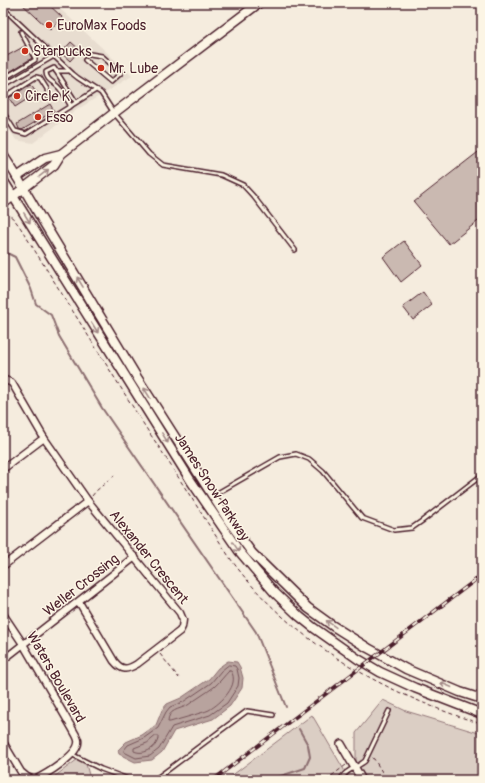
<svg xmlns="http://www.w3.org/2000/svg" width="485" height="783" font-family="Pangolin,sans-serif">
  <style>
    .built { fill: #e8ddd0 }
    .green { fill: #dbcec4; stroke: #927678 }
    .water { fill: #b8a39e; stroke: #8c6e70 }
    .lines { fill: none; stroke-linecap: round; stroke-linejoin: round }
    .shore { stroke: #765459; stroke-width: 1 }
    .stream { stroke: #8c6e70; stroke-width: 2 }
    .building { fill: #cab9b1; stroke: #4a1f2b }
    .service-casing { stroke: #4a1f2b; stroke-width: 6 }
    .minor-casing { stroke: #4a1f2b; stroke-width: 9 }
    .tertiary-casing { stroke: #4a1f2b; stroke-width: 10 }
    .secondary-casing { stroke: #4a1f2b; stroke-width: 11 }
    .path { stroke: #4a1f2b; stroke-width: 1; stroke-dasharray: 4 3; stroke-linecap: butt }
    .service { stroke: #fcf5e5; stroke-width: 3 }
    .minor { stroke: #fcf5e5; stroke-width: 6 }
    .tertiary { stroke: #fcf5e5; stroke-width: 7 }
    .secondary { stroke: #fcf5e5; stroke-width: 8 }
    .rail-casing { stroke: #4a1f2b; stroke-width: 3.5 }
    .rail { stroke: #fcf5e5; stroke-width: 2; stroke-dasharray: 6; stroke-linecap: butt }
    .oneway { stroke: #a38a88 }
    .poi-dot { fill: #c8321e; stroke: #fcf5e5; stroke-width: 1.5 }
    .labels { text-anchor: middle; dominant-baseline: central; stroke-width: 3; stroke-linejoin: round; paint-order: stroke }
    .poi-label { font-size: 14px; fill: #4a1f2b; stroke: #fcf5e5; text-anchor: start }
    .street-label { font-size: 14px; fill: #4a1f2b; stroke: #fcf5e5 }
  </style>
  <rect width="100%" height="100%" fill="#f5ecde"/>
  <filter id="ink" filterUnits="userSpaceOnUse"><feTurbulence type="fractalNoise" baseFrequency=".025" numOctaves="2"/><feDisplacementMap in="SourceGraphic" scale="8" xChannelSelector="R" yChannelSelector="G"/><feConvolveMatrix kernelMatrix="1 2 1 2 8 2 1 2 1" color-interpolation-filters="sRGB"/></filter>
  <g filter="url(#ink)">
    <path class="built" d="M3,3h51l78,73 -54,33 -45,34 -17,-3 -13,-21z"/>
    <g class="green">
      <path d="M383,700l23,11 76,23v46h-116l-10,-17v-30z"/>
      <path d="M312,715l38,65h-124z"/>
      <path d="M78,759l8,5 3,11 5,5h-44z"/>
    </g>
    <path class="water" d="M228,661l9,1 3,5 3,11 -1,10 -12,18 -17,13 -39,12 -12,21 -10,8 -17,2 -16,-8 -1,-4 8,-8 16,-7 14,-10 6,-15 5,-6 14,-6 28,-19 9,-11z"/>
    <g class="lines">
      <g class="shore">
        <path d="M229,665l6,1 2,3 2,9 -1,8 -11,17 -17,12 -38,12 -13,22 -9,7 -14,2 -12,-6v-2l4,-5 16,-7 14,-10 8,-16 4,-5 13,-5 28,-19 10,-12z"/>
        <path d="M229,671h2c9,14 -10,32 -22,39 -4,2 -10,3 -15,5 -8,2 -16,5 -24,7h-2c0,-13 11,-12 20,-17 8,-6 18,-12 26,-18 6,-5 10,-11 15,-16z"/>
        <path d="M156,736h2c1,11 -14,20 -24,15v-3l13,-5z"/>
      </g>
      <g class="stream">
        <path d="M3,251l12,6 16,32 5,15 15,11 8,21 43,72 154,224 30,75"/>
        <path d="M276,780l2,-3 27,-9 5,-11 -2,-12 -9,-16"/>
      </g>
    </g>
    <g class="building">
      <path d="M21,3h26l15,14 -12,13z"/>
      <path d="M71,42l9,8 -10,11 -9,-8z"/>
      <path d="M25,46l7,12 -29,18v-18z"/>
      <path d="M31,84l6,9 -22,14 -6,-9z"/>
      <path d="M50,104l4,7 -32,19 -3,-1 -2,-5z"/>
      <path d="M482,149v69l-33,26 -35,-42z"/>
      <path d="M404,241l18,24 -21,17 -18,-25z"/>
      <path d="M423,292l9,13 -19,15 -10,-13z"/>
    </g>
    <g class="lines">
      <g class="service-casing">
        <g id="service">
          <path d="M3,8l70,66 5,4 23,15 13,20 35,41 14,11 58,10 22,10 11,12 41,53"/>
          <path d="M85,60l26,22 10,-9 -19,-17 -12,-2"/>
          <path d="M56,71h12"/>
          <path d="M3,79l32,-19v-2l-14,-26"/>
          <path d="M3,86l51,-30"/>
          <path d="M3,98l33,-21 4,1 7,11 1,7"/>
          <path d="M71,106c-4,-6 -7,-12 -11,-17 -5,-7 -14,-8 -14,-17l8,-4 2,3 20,31"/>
          <path d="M3,112l12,19 11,3 70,-44"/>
          <path d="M214,495l66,-38 16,-3 13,5 14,12 39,47 32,12 18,-2 10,-7 60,-46"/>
          <path d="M71,754l30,15 27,10 29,-1 90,-67 26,4"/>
          <path d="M341,780c2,-9 17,-13 24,-19l24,-50"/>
        </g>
      </g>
      <g class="minor-casing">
        <g id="minor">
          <path d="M3,379l9,4 32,55 44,63 92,112 3,7 -1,7 -2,4 -43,33c-10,6 -15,7 -23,-3l-35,-59"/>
          <path d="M3,469l41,-31"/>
          <path d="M3,566l85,-65"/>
          <path d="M3,614l20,30 49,84c2,4 5,8 6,12 3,14 -33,35 -44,40l-7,-3 -6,-5 -18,-30"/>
          <path d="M3,660l132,-103"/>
        </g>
      </g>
      <g class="tertiary-casing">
        <path id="tertiary" d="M341,744l21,36"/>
      </g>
      <g class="secondary-casing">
        <g id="secondary">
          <path d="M3,155l11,17 27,46 97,161 92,144 22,30 56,55 25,18 35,22 38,21 54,23 22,7"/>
          <path d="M17,177l28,-19 16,-4"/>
          <path d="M3,180l188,301 48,70 35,41 25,24 15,12 44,31 22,13 35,16 67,26"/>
          <path d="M3,204l51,-39 7,-11 53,-41 145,-110"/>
        </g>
      </g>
      <g class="path">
        <path d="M5,212l9,7 6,8 128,204 9,13 73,114c60,84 155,136 252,166"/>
        <path d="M92,496l4,-5 19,-16"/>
        <path d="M160,654l19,24"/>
        <path d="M372,758l2,1 13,21"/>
        <path d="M331,778l1,2"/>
        <path d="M326,780l20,-15"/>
      </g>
      <use href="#service" class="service"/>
      <use href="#minor" class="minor"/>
      <use href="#tertiary" class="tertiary"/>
      <use href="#secondary" class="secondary"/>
      <g class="rail-casing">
        <path id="rail" d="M213,780l269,-205"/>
      </g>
      <use href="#rail" class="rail"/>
    </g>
    <defs><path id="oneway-shaft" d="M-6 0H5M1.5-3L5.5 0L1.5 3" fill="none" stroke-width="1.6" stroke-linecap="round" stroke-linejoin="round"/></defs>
    <g class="oneway">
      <use href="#oneway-shaft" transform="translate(44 173) rotate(-38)"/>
      <use href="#oneway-shaft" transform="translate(27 218) rotate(58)"/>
      <use href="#oneway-shaft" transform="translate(80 282) rotate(-121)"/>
      <use href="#oneway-shaft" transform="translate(95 328) rotate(58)"/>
      <use href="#oneway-shaft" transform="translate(147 393) rotate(-122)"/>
      <use href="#oneway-shaft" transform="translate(165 438) rotate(58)"/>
      <use href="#oneway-shaft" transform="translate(236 547) rotate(55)"/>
      <use href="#oneway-shaft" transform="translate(331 624) rotate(-145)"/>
      <use href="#oneway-shaft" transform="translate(446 685) rotate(-157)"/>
    </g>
  </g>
  <g class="poi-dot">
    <circle cx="49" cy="25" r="4"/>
    <circle cx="25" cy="51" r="4"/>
    <circle cx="101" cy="68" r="4"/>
    <circle cx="17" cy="96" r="4"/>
    <circle cx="38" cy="117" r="4"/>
  </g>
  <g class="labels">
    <g class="poi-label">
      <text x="57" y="25">EuroMax Foods</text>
      <text x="33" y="51">Starbucks</text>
      <text x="109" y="68">Mr. Lube</text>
      <text x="25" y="96">Circle K</text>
      <text x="46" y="117">Esso</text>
    </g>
    <g class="street-label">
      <text transform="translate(212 487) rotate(57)">James Snow Parkway</text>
      <text transform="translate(149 557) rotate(51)">Alexander Crescent</text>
      <text transform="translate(81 585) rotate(-38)">Weller Crossing</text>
      <text transform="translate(56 677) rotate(60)">Waters Boulevard</text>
    </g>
  </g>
  <rect width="485" height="783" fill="none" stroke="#fcf5e5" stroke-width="16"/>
  <rect x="8" y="8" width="469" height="767" fill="none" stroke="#4a1f2b" stroke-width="1.5" filter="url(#ink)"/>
</svg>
